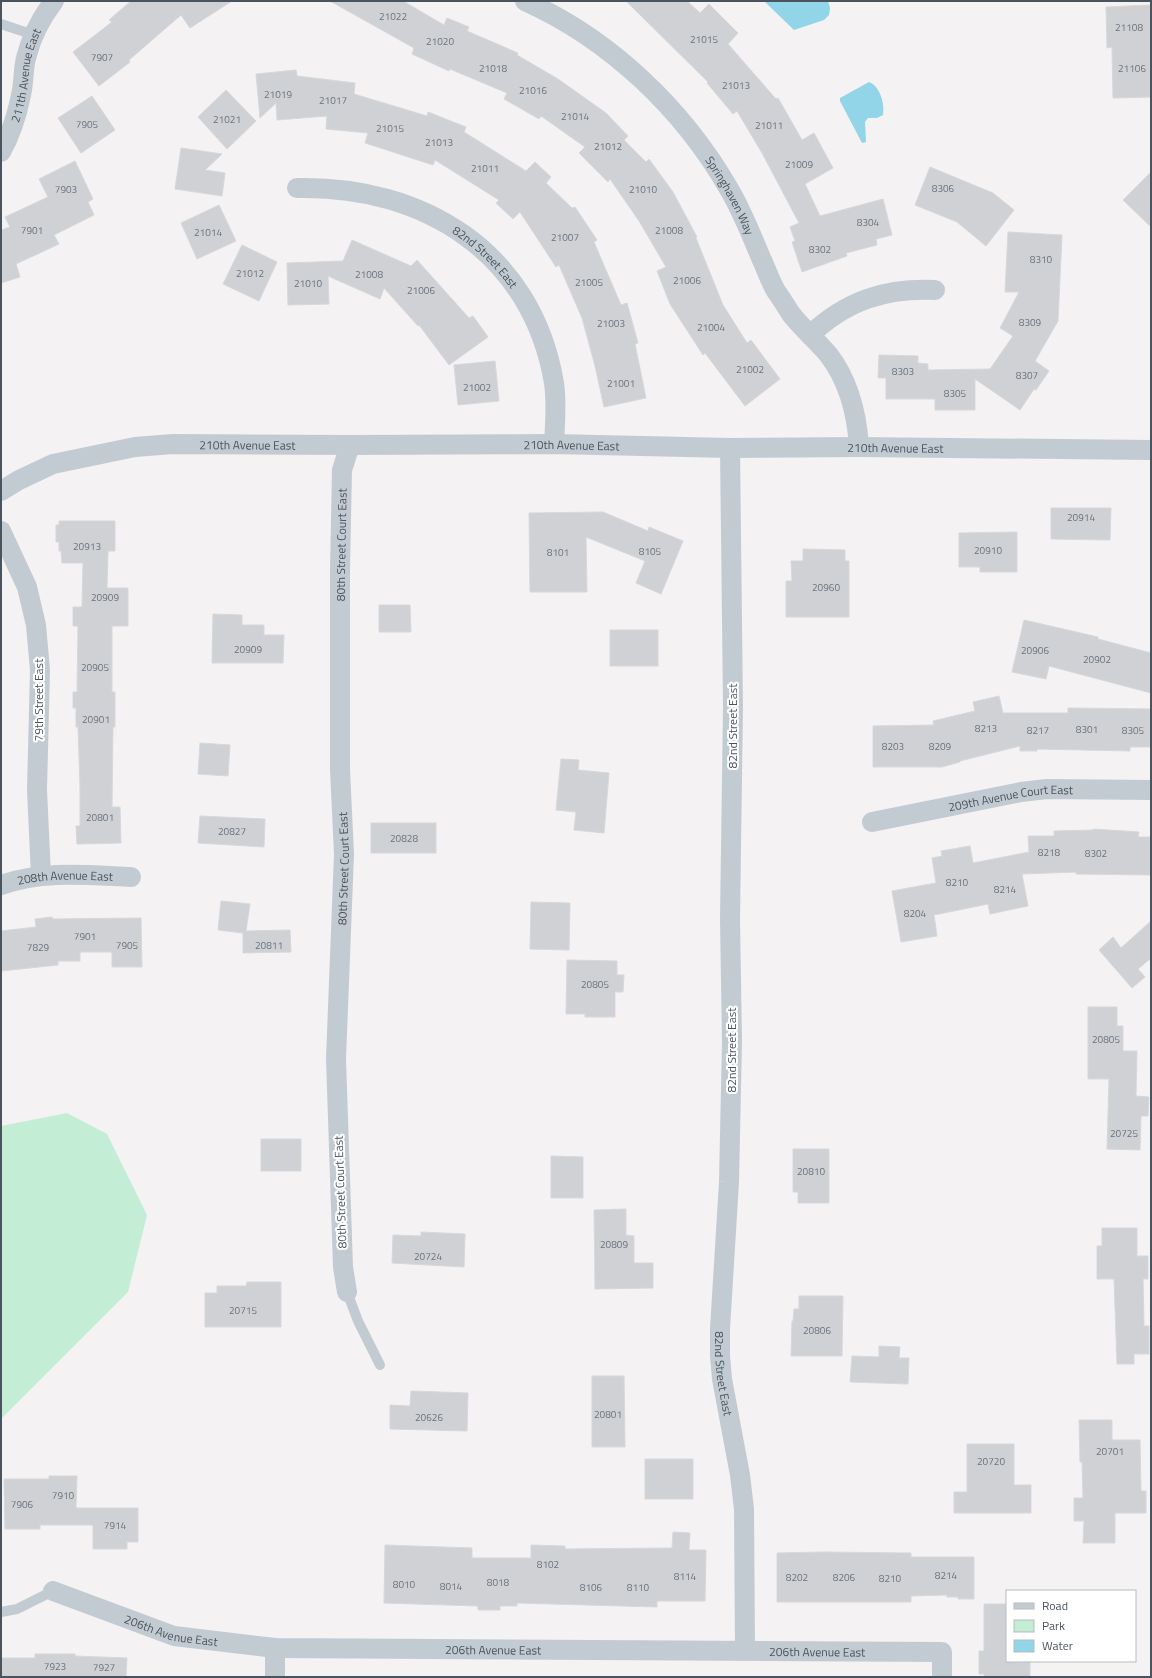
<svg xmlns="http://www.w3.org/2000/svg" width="1152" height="1678" font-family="'Titillium Web',sans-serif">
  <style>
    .green { fill: #c3eed5 }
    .water { fill: #92d5e9 }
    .building { fill: #cfd1d5; stroke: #d6d8dc }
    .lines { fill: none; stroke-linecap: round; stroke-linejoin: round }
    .service { stroke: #c3cbd2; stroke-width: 10 }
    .minor { stroke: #c3cbd2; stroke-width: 20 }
    .labels { text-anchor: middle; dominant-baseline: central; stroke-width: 4; stroke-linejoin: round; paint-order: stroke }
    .number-label { font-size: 10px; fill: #6b737c }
    .street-label { font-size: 12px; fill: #4a545e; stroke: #fff }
  </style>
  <rect width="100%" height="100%" fill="#f4f2f2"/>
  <path class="green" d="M67,1113l40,21 40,81 -19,77 -127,127v-293z"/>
  <g class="water">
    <path d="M764,1h64l2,7 -1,7 -5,5 -30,10z"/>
    <path d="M869,82c11,4 16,22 14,33l-6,3h-9l-3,4 1,20 -4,1 -22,-42v-3z"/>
  </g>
  <g class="building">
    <path d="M131,1h101l-42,27 -9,-13 -52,45 1,2 -31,24 -26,-34 39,-30 -3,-2z"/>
    <path d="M330,1h73l41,24 3,-7 22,9 -2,4 51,22 -1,2 41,24 48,34 22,23 -4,4 22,22 3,-3 24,33 24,45 -1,1 27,67 24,38 4,-3 29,39 -35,27 -40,-53 -2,2 -33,-51 -13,-33 9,-4 -27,-46 -29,-42 -2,3 -29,-29 6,-6 -44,-31 -2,3 -35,-20 3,-6 -57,-24 -1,2 -37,-17 2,-6z"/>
    <path d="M626,1h61l13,12 9,-9 29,29 -10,11 48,55 2,-1 24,42 12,-7 19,35 -28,16 15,32 63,-17 9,36 -16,4 1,6 -31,8 1,3 -45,16 -10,-30 3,-1 -5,-14 9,-4 -37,-70 -25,-42 -4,3 -26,-31 1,-1z"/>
    <path d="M1151,5v92l-38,1 -1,-51 -5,1 -1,-41z"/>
    <path d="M296,70l1,6 58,7 -1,11 73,22 1,-4 38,15 -2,5 62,39 9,-9 16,15 -5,6 26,25 3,-1 22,33 -3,2 27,63 6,-2 11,40 -3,1 11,54 -42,9 -9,-41 -13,-48 -23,-53 -3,2 -36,-55 -7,7 -17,-16 3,-3 -64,-40 -2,5 -68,-22 3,-10 -42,-4 1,-13 -50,4 -1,-17 -16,15 -4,-44z"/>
    <path d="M226,90l30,31 -29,28 -29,-32z"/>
    <path d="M92,96l23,34 -34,23 -23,-35z"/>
    <path d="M181,148l41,6 -17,16 20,3 -3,23 -47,-7z"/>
    <path d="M75,161l18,38 -5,3 6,13 -40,20 5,9 -43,20 4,13 -19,6v-53l9,-3 -5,-10 43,-20 -9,-18z"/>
    <path d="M930,167l63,26 21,17 -28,36 -29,-24 -42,-17z"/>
    <path d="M1151,172v55l-28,-27z"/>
    <path d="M219,205l17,36 -39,18 -16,-36z"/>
    <path d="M1008,232l54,3 -4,86 -23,40 14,10 -13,19 -2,-1 -14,21 -45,-31v31h-40v-11h-49v-21h-8l1,-23 39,1v7l10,1v6l62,-1 23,-33 -13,-8 19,-36h-14z"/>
    <path d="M352,240l59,26 6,-6 52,58 4,-2 15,21 -39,28 -30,-40 -1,1 -34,-38 -4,11 -52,-23 1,28 -41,1 -1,-42 56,-2z"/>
    <path d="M242,245l35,17 -18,39 -36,-17z"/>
    <path d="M495,361l4,40 -41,4 -4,-40z"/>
    <path d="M1051,508h60l-1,32 -59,-1z"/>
    <path d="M603,512l45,19 1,-4 34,14 -22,53 -25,-11 9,-22 -59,-24 1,55h-57l-1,-79z"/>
    <path d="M59,521h56v30h-7l-1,37h21v38h-16v66h3v35h-2l-1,80h8l1,36 -44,1 -1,-18h4v-39l-2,-60h-2v-19h-3v-16h4l1,-66h-5v-19h9l1,-44h-21l-1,-12h-2v-9h-3v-17h3z"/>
    <path d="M1017,532v40h-37v-5h-21v-34z"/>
    <path d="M803,549l42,1v11h4v56h-63v-36h6l-1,-20h12z"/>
    <path d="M379,605h31l1,27h-32z"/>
    <path d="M213,614l29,1v10h22v10h20l-1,28h-71z"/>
    <path d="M1024,620l74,17v2l53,14v40l-102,-27 -3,13 -34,-7z"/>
    <rect x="610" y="630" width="48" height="36"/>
    <path d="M999,696l4,17h65v-5l83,1v38h-21v4l-93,-2v2h-17v-5l-60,15v1l-18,5h-69v-41l61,-1 -1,-4 42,-10 -2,-9z"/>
    <path d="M200,743l30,2 -2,31 -30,-2z"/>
    <path d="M561,759l18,1 -1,10 31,3 -5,60 -30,-3 2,-18 -20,-2z"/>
    <path d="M200,816l65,3 -1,28 -66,-4z"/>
    <rect x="371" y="823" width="65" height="30"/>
    <path d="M1093,829l46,3 -1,5h13v38l-75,-1v-2l-54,2 6,32 -38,8 -2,-10 -54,11 3,21 -36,6 -9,-51 44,-8 -4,-25 10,-2 -1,-5 29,-5 3,17 56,-11 -1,-16h26v-5l39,-1z"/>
    <path d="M221,901l29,3 -4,27 44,-1 1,22 -48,1v-20l-25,-3z"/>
    <path d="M531,902l39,1 -1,47 -39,-1z"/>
    <path d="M52,917l1,2 88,-1 1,49h-30v-15h-32v9h-22v4l-57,6v-40l35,-4 -1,-8z"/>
    <path d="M1151,921v37l-13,11 7,8 -13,11 -33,-38 14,-13 8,11z"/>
    <path d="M567,960l50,1v14h7l-1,17h-8v25h-30v-3h-19z"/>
    <path d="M1088,1007h29v19h6v25h14l-1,45 13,1 -1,19h-7l-1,34 -33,-1 2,-70h-21z"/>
    <rect x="261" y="1139" width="40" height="32"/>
    <path d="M793,1149h36v54h-31v-11h-5z"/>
    <path d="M551,1156l32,1v41h-32z"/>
    <path d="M626,1209v26l8,1v27h19v25l-58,1 -1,-79z"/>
    <path d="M1102,1228h35v28h11v23h-5l1,47h5v28h-15v10h-17l-3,-85h-17v-33h5z"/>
    <path d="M421,1232l44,2 -1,33 -72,-4 1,-28 28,1z"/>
    <path d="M247,1282h34v45h-76v-34h12v-7h29z"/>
    <path d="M799,1296h44l-1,60h-51l1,-35h1l1,-12h5z"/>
    <path d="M879,1346l21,1 -1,11h10l-1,26 -58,-2 2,-26 27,1z"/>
    <path d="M592,1376h32l1,71h-33z"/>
    <path d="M411,1391l57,2 -1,38 -77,-2v-24l20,1z"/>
    <path d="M1079,1420h33v20h28l1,51h5v22h-31v30h-32l1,-22h-10v-23h9l-1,-36h-2z"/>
    <path d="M967,1444h47v41h17v28h-77v-21h13z"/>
    <rect x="645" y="1459" width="48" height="40"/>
    <path d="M49,1476h28l-1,32h62v34h-11v7h-34v-24h-53v4h-35l-1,-50h45z"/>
    <path d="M673,1532l17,1 -1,17h17l-1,51h-48v6l-140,-4v3h-17v4h-22v-4l-94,-3 1,-58 87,3v10h59v-13l34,1v3l107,-1z"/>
    <path d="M823,1552l88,1v4h63v42h-16v-2h-11v-2l-36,1v6h-134v-49z"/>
    <path d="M984,1604h23v57h23v16h-46v-3h-5v-23h5z"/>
    <path d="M35,1654h40v2l52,2 -1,19h-125v-19h34z"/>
  </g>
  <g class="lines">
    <g class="service">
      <path d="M1,24l33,11"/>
      <path d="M347,1292l11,29 22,44"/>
      <path d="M1,1612l16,-3 36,-18"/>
    </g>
    <g class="minor">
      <path id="s1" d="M525,1c85,38 158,108 204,188 13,22 22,45 32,69 5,10 9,23 15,33 5,7 10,15 15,23 11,14 25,26 37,40 21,27 29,60 31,93"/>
      <path id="s2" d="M1,152c10,-18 16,-37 20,-57 3,-12 2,-25 5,-37 5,-20 15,-40 28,-57"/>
      <path id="s3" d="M297,188c126,-3 235,64 257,195 3,20 1,40 0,61"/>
      <path d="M810,335c37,-35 76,-47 125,-45"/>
      <path id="s4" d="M730,448l3,258 -3,214 2,121 -3,141 -9,147v27l2,23 18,96 4,34 1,141"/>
      <path id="s5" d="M1,491l18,-11 34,-16 82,-17 38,-3 177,1 204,-1 176,4 129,-1 292,3"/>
      <path d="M1,531l26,56 9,38 4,45 -3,120 4,86"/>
      <path id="s6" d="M872,822l149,-30 26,-3 104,1"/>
      <path id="s7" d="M1,885c42,-15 86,-10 130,-8"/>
      <path id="s8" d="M347,1292l-4,-25 -7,-208 8,-205 -4,-84v-201l2,-99 8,-25"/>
      <path id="s9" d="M53,1591l121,45 101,12 667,4v25"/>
      <path d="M275,1648v29"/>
    </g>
  </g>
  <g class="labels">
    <g class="number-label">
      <text x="393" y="16">21022</text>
      <text x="1129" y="27">21108</text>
      <text x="704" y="39">21015</text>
      <text x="440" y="41">21020</text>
      <text x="102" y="57">7907</text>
      <text x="493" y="68">21018</text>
      <text x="1132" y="68">21106</text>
      <text x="736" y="85">21013</text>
      <text x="533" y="90">21016</text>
      <text x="278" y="94">21019</text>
      <text x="333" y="100">21017</text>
      <text x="575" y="116">21014</text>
      <text x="227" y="119">21021</text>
      <text x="87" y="124">7905</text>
      <text x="769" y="125">21011</text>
      <text x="390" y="128">21015</text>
      <text x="439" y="142">21013</text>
      <text x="608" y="146">21012</text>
      <text x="799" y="164">21009</text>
      <text x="485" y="168">21011</text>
      <text x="943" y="188">8306</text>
      <text x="66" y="189">7903</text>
      <text x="643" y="189">21010</text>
      <text x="868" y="222">8304</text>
      <text x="32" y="230">7901</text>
      <text x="669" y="230">21008</text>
      <text x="208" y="232">21014</text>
      <text x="565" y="237">21007</text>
      <text x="820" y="249">8302</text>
      <text x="1041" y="259">8310</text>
      <text x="250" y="273">21012</text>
      <text x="369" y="274">21008</text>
      <text x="687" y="280">21006</text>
      <text x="589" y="282">21005</text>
      <text x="308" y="283">21010</text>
      <text x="421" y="290">21006</text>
      <text x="1030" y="322">8309</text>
      <text x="611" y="323">21003</text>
      <text x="711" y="327">21004</text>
      <text x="750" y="369">21002</text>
      <text x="903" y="371">8303</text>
      <text x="1027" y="375">8307</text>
      <text x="621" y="383">21001</text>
      <text x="477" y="387">21002</text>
      <text x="955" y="393">8305</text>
      <text x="1081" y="517">20914</text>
      <text x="87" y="546">20913</text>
      <text x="988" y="550">20910</text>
      <text x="650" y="551">8105</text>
      <text x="558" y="552">8101</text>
      <text x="826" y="587">20960</text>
      <text x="105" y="597">20909</text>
      <text x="248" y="649">20909</text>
      <text x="1035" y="650">20906</text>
      <text x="1097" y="659">20902</text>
      <text x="95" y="667">20905</text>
      <text x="96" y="719">20901</text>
      <text x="986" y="728">8213</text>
      <text x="1087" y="729">8301</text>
      <text x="1038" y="730">8217</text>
      <text x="1133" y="730">8305</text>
      <text x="893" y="746">8203</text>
      <text x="940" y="746">8209</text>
      <text x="100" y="817">20801</text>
      <text x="232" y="831">20827</text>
      <text x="404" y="838">20828</text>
      <text x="1049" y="852">8218</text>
      <text x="1096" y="853">8302</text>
      <text x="957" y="882">8210</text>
      <text x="1005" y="889">8214</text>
      <text x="915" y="913">8204</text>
      <text x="85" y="936">7901</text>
      <text x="127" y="945">7905</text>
      <text x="269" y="945">20811</text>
      <text x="38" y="947">7829</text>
      <text x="595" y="984">20805</text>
      <text x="1106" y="1039">20805</text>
      <text x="1124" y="1133">20725</text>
      <text x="811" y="1171">20810</text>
      <text x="614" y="1244">20809</text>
      <text x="428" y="1256">20724</text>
      <text x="243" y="1310">20715</text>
      <text x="817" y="1330">20806</text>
      <text x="608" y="1414">20801</text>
      <text x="429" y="1417">20626</text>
      <text x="1110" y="1451">20701</text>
      <text x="991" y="1461">20720</text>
      <text x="63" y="1495">7910</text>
      <text x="22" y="1504">7906</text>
      <text x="115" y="1525">7914</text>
      <text x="548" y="1564">8102</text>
      <text x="946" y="1575">8214</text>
      <text x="685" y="1576">8114</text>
      <text x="797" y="1577">8202</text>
      <text x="844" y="1577">8206</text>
      <text x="890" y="1578">8210</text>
      <text x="498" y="1582">8018</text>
      <text x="404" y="1584">8010</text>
      <text x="451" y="1586">8014</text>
      <text x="591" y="1587">8106</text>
      <text x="638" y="1587">8110</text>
      <text x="55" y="1666">7923</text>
      <text x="104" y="1667">7927</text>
    </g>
    <g class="street-label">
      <text stroke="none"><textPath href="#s2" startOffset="81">211th Avenue East</textPath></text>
      <text stroke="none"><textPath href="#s1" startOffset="288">Springhaven Way</textPath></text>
      <text stroke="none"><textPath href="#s3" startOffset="207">82nd Street East</textPath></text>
      <text stroke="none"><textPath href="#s5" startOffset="255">210th Avenue East</textPath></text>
      <text stroke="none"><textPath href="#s5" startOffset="579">210th Avenue East</textPath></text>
      <text stroke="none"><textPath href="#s5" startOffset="903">210th Avenue East</textPath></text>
      <text stroke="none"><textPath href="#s8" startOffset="748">80th Street Court East</textPath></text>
      <text transform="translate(38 700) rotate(-90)">79th Street East</text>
      <text transform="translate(732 726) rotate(-90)">82nd Street East</text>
      <text stroke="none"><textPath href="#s6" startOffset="141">209th Avenue Court East</textPath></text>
      <text stroke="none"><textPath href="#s8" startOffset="424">80th Street Court East</textPath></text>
      <text stroke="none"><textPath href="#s7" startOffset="65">208th Avenue East</textPath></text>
      <text transform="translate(731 1050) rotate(-90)">82nd Street East</text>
      <text transform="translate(340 1192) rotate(-92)">80th Street Court East</text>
      <text stroke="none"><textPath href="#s4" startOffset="926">82nd Street East</textPath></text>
      <text stroke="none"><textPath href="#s9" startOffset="125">206th Avenue East</textPath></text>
      <text stroke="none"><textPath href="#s9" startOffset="449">206th Avenue East</textPath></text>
      <text stroke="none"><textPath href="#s9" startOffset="773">206th Avenue East</textPath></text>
    </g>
  </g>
  <rect width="1152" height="1678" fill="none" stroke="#4a545e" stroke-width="4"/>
  <rect x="1006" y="1590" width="130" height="72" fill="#ffffff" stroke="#b7bbbf"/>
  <rect x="1014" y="1603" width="20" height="6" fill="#c3cbd2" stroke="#b7bbbf"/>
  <text x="1042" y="1610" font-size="12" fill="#4a545e">Road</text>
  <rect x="1014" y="1620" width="20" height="12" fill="#c3eed5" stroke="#b7bbbf"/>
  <text x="1042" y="1630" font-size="12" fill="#4a545e">Park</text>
  <rect x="1014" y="1640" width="20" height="12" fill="#92d5e9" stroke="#b7bbbf"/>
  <text x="1042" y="1650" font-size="12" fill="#4a545e">Water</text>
</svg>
